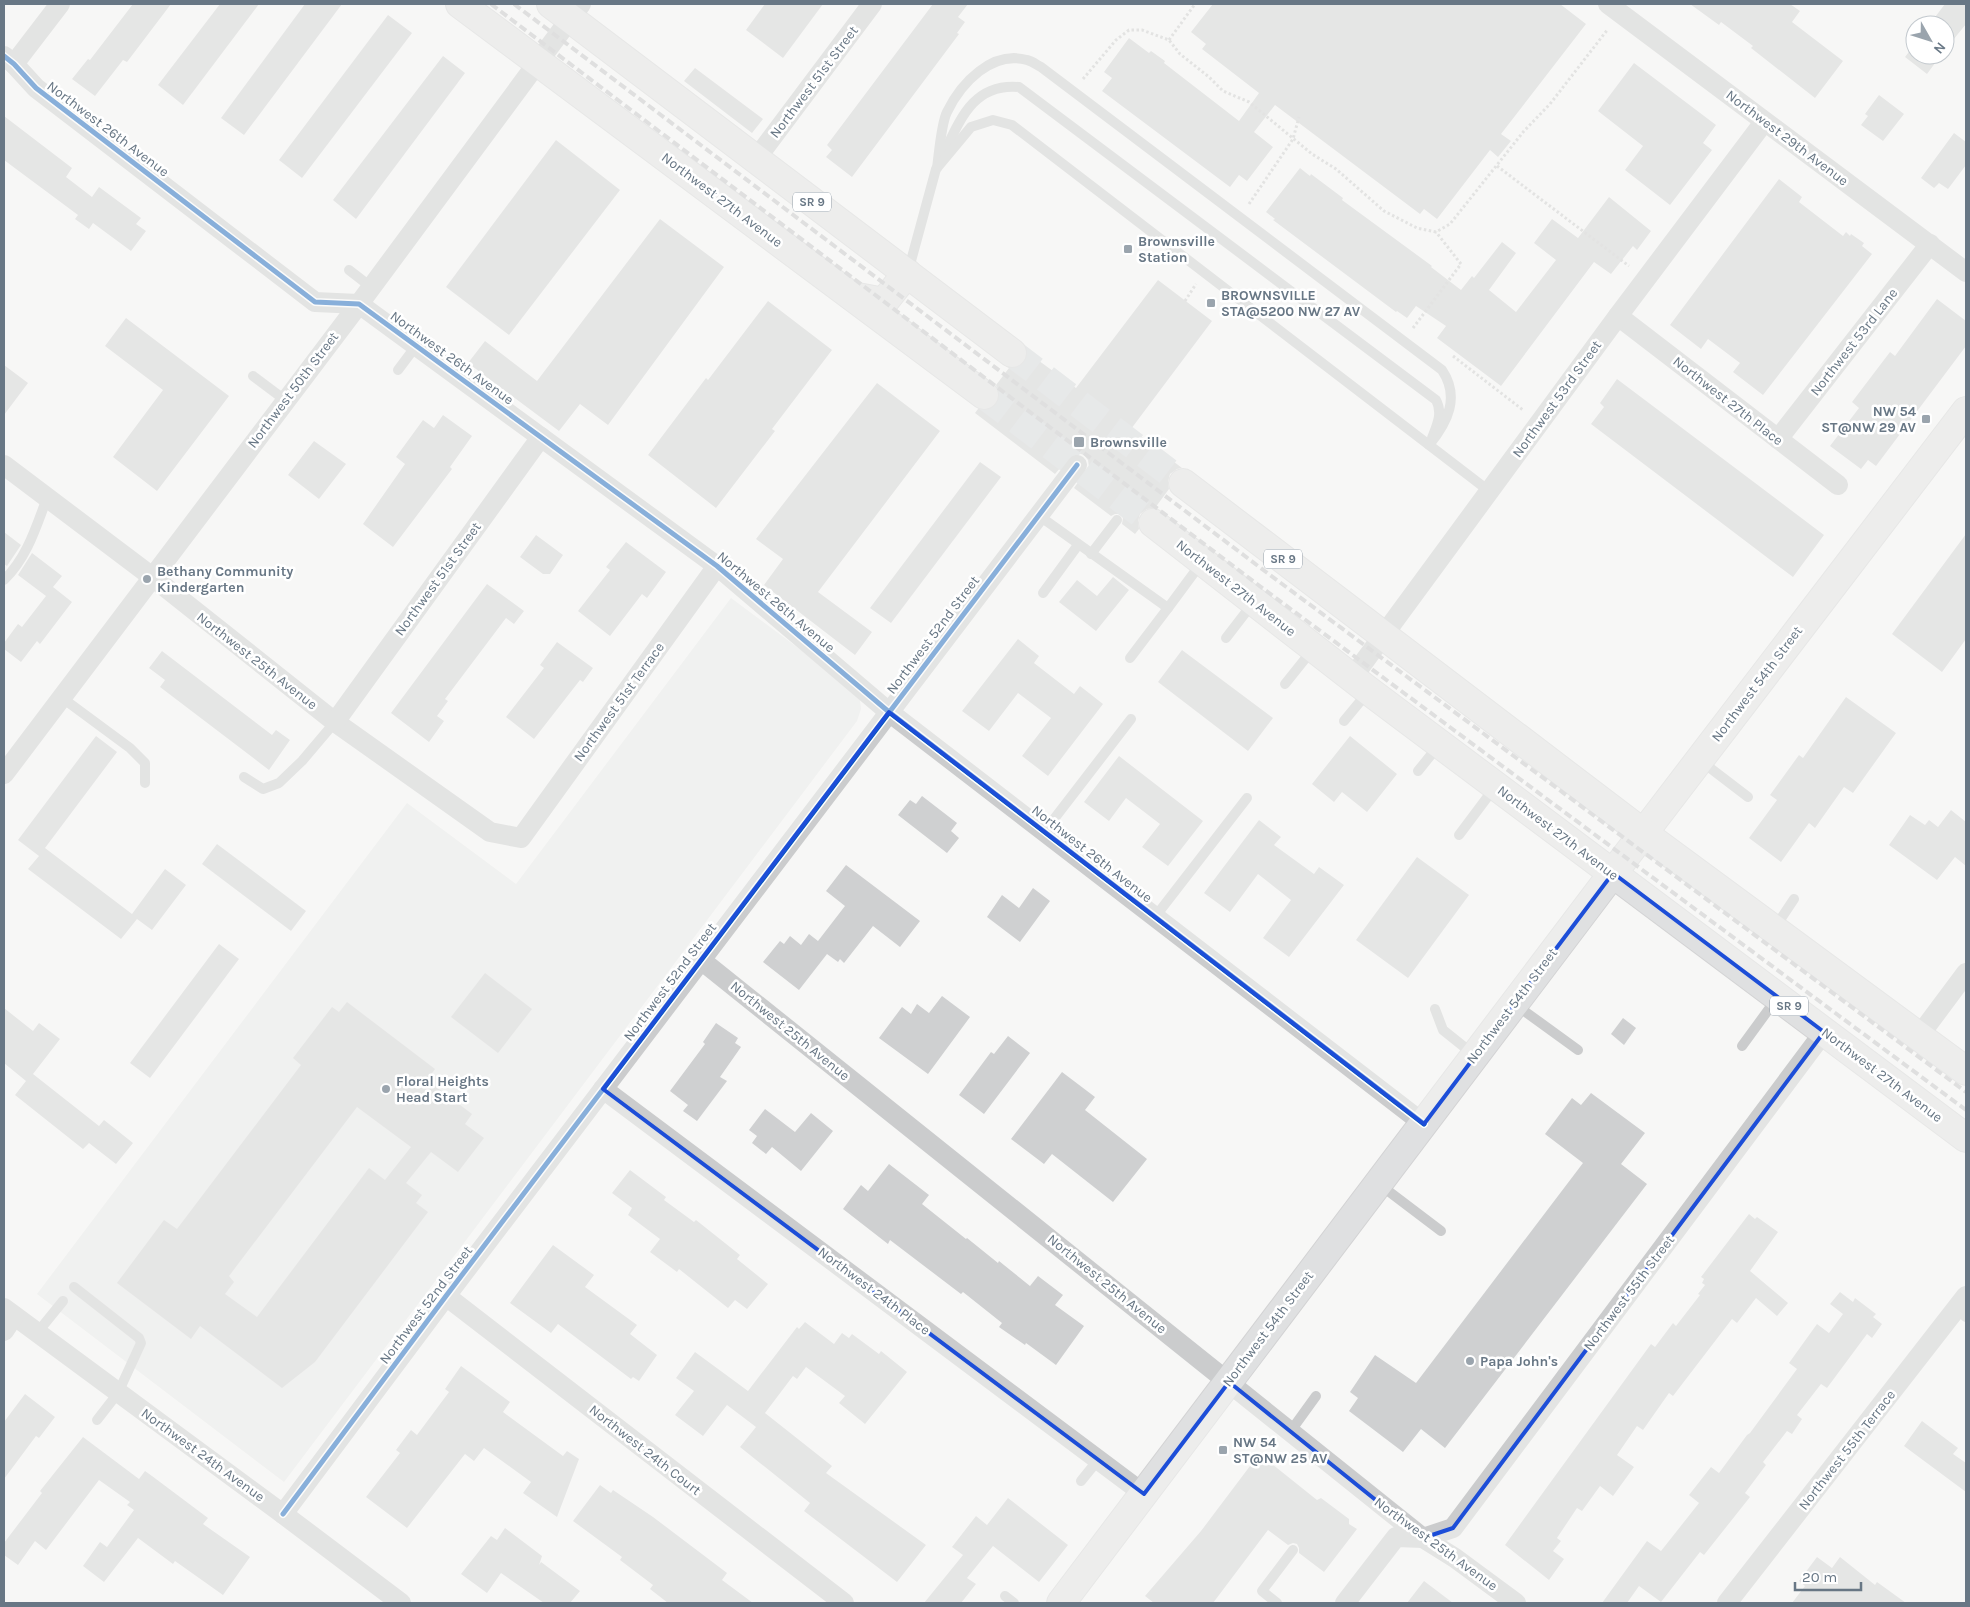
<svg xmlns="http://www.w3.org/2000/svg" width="1970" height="1607" font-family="Karla,sans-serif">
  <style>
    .built { fill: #e7e8e8 }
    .building { fill: #cfd0d1; fill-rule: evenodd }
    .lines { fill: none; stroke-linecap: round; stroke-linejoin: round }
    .primary-tunnel { stroke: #d3d7da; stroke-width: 28; stroke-dasharray: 28 14; stroke-linecap: butt }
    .secondary-casing { stroke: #d3d3d4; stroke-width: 30 }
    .primary-casing { stroke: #d3d3d4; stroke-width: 30 }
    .path { stroke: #c9cacb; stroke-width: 3; stroke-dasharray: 2.5 2.5; stroke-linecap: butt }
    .lane { stroke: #cbcccd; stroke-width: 10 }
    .street { stroke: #cbcccd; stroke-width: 20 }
    .secondary { stroke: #dfe0e1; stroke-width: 28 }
    .primary { stroke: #dfe0e1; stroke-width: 28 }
    .rail { stroke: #c1c2c4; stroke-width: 4; stroke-dasharray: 8 4; stroke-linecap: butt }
    .cycleway-casing { stroke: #fff; stroke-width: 8 }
    .cycleway { stroke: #0057b8; stroke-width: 5 }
    .marked { fill: none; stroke: #1d4ed8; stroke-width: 4; stroke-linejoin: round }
    .poi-dot { fill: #9aa4ad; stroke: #fff; stroke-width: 2 }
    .labels { text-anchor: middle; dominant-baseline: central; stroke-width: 5; stroke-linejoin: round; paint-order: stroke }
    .shield { fill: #fff; stroke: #95a0aa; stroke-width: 1 }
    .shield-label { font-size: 12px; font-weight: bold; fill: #687785 }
    .street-label { font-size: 14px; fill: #687785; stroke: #fff }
    .poi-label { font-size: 14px; font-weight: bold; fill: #687785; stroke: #fff; text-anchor: start }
  </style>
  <rect width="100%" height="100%" fill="#f7f7f6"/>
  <path class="built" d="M731,598l122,91 7,11 1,9 -4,12 -573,761 -247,-188 370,-491 109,81z"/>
  <g class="building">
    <path d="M133,4h38l-44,58 -4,-2 -28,36 -23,-17 16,-20 2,1z"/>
    <path d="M220,4h39l-76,101 -25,-20z"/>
    <path d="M305,4h37l-98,131 -23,-17z"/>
    <path d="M765,4h58l-40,54 -37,-28z"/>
    <path d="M933,4h35l-10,13 7,5 -8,11 2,1 -107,143 -26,-20 6,-7 -5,-5z"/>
    <path d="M1213,4h347l26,20 -85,110 10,7 -13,16 -8,-7 -53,69 -13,-10 -4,5 -145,-109 -21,27 19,15 -26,34 -8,-6 -9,12 -128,-96 10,-13 -8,-6 25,-34 20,15 2,-2 14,10 -1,2 75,58 20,-28 -57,-44 4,-5 -15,-12z"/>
    <path d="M1690,4h100l10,7 -8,11 51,39 -28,37 -64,-50 2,-2 -32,-24 -2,3z"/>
    <path d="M1945,4h21v20l-21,26v-25h-16z"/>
    <path d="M388,15l24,18 -110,145 -23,-18z"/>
    <path d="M1915,44v11h26l-14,19 -22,-17z"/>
    <path d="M443,56l22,17 -109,146 -23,-19z"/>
    <path d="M1634,63l82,62 -13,18 9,7 -42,55 -45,-35 18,-24 -45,-35z"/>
    <path d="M695,68l68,51 -11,14 -68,-52z"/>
    <path d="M1879,95l25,19 -21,27 -22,-16 7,-9 -3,-2z"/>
    <path d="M4,116l68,52 -6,9 26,20 7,-10 42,31 -5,6 10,7 -15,20 -38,-28 -4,6 -14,-10 3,-4 -74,-55z"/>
    <path d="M1954,133l12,9v23l-18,24 -9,-6 -5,5 -13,-10z"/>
    <path d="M556,140l64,50 -111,145 -63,-48z"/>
    <path d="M1300,168l10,8 1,-2 32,24 -1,2 90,66 -1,1 30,23 11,-14 2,2 28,-36 14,11 -27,37 27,22 40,-52 -22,-17 18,-24 26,19 31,-41 42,34 -14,19 -4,-4 -22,28 -17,-12 -93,124 -64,-48 9,-12 -30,-20 -9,12 -10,-7 -1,1 -123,-92 2,-1 -9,-7z"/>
    <path d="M1779,179l23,18 -3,5 44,34 3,-4 4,4 1,-2 13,9 -2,3 10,8 -109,141 -30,-23 7,-9 -32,-24 -7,10 -31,-24z"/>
    <path d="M660,219l64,48 -116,158 -28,-21 -21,27 -91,-68 17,-22 52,40z"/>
    <path d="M1158,280l54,41 -81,108 51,39 -5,1 -7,5 -2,8 1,7 -14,19 -8,1 -7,5 -2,7 1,8 -4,5 -13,-10 1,-6 -2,-4h-6l-4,2 -37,-28 15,-21 -1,-7 -4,-5 -6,-2 -6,1 -17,20 -80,-61 3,-4h12l6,-4 4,-9 -4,-11 13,-17h9l6,-5 3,-11 49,36z"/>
    <path d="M1937,299l29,22v25l-90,120 -8,-6 -7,9 -31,-23 29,-38 -7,-6 38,-50 5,4z"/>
    <path d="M768,301l64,49 -60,79 3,2 -59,77 -68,-53 58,-77 2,2z"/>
    <path d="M126,318l103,78 -72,95 -44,-34 50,-67 -58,-44z"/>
    <path d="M4,365l24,18 -24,32z"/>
    <path d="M1617,379l207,156 -31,42 -202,-153 13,-17 -4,-4z"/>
    <path d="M877,383l63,48 -122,161 54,40 -17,23 -91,-70 19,-26 -27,-20z"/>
    <path d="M443,415l29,21 -22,31 2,2 -59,78 -30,-23 42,-60 -9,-7 27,-37 11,8z"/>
    <path d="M314,441l32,23 -27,35 -31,-24z"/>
    <path d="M980,462l21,15 -110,146 -21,-15z"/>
    <path d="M4,532l17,13 -14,21 -3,-2z"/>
    <path d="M1966,534v105l-24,33 -50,-38z"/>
    <path d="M536,535l27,20 -13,19h-7l-23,-17z"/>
    <path d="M626,542l40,30 -19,26 -5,-4 -32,42 -32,-25 32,-41 -4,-3z"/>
    <path d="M32,553l30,23 -9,11 19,15 -32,42 -3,-3 -16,21 -17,-13v-6l14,-19 4,3 24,-31 -28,-21z"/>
    <path d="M1113,577l16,13 -33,41 -37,-29 18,-22 20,16z"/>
    <path d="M487,584l37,27 -10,13 -8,-6 -61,81 3,2 -11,15 7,5 -15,21 -38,-29z"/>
    <path d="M1018,639l21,17 -5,7 40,31 6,-8 23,18 -55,72 -26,-20 29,-38 -33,-25 -29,38 -27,-20z"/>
    <path d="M557,642l36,26 -10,14 -3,-2 -46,59 -28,-22 38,-49 -4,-3z"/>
    <path d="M1182,650l91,68 -25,33 -90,-69z"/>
    <path d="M162,651l110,84 4,-5 14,10 -21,30 -109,-83 5,-7 -16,-12z"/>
    <path d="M1846,697l50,36 -43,60 -9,-6 -29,41 -6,-5 -28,39 -32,-24 28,-38 -7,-5 29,-40 4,3z"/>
    <path d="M96,736l21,16 -72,96 87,66 33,-45 21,16 -34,45 -15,-11 -16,20 -93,-70 11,-13 -21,-16z"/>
    <path d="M1350,736l47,38 -30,38 -25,-20 -8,10 -22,-18z"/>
    <path d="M1119,756l84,65 -35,45 -26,-19 18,-23 -34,-26 -17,23 -25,-19z"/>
    <path d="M922,796l35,27 -6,8 8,7 -12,15 -49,-38 12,-15 6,4z"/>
    <path d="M1951,810l15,12v44l-11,-9 -18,23 -48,-35 21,-30 15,10 4,-5 9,7z"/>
    <path d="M1259,820l22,17 -7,8 40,29 5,-7 25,18 -55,72 -26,-19 28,-38 -33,-26 -28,38 -26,-19z"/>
    <path d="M217,844l89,67 -15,20 -89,-67z"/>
    <path d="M1417,857l52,38 -61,83 -52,-38z"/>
    <path d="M846,865l74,56 -20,26 -27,-21 -29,37 -4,-4 -2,3 -11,-8 -28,36 -36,-28 17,-21 4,3 6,-8 11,9 8,-11 9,7 27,-35 -19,-15z"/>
    <path d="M1033,888l17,13 -30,41 -33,-25 15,-22 17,13z"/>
    <path d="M219,944l20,15 -89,119 -20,-15z"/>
    <path d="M485,973l47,36 -34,44 -47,-36z"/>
    <path d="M942,996l28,21 -42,57 -49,-36 23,-31 9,7 6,-10 12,9z"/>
    <path d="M347,1002l88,67 -8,11 45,34 -7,10 19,14 -26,34 -27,-20 -25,31 16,12 -6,8 12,9 -113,150 -33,26 -82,-62 -9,13 -74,-56 47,-63 13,9 124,-164 -8,-7 39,-51 7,5zM357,1107l54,40 -26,33 -16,-12 -112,149 -32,-23 9,-12 -5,-6z"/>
    <path d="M4,1008l29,23 6,-8 21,16 -27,35 66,52 5,-6 29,23 -17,21 -27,-21 -6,6 -68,-54 11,-14 -22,-18z"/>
    <path d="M1623,1018l13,10 -12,17 -13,-11z"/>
    <path d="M716,1023l22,15 -3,5 6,4 -21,30 7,4 -30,40 -14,-10 5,-6 -18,-14 35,-47 -2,-2z"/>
    <path d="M1008,1036l22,17 -46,61 -25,-19 32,-43 3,2z"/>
    <path d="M1062,1072l33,25 -10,13 62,49 -34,43 -61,-48 -8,10 -33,-25z"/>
    <path d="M1591,1093l54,40 -24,31 26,20 -202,264 -24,-19 -18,23 -54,-41 9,-13 -8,-6 25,-37 41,28 167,-220 -38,-29 27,-36 9,7z"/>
    <path d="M765,1109l30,23 16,-19 22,18 -32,40 -29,-24 -6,7 -14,-11 5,-7 -8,-6z"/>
    <path d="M889,1164l40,31 -7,9 44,35 1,-1 31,25 1,-2 31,25 8,-10 25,19 -8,10 29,21 -28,39 -30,-22 -1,2 -26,-18 3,-4 -39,-31 -2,2 -71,-54 -2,4 -45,-35 18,-24 7,6z"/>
    <path d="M630,1170l36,27 -2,3 30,22 2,-2 44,35 -3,4 31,25 -21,25 -12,-9 -7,8 -49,-39 -2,3 -27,-20 10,-13 -32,-24 4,-7 -20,-15z"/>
    <path d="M1749,1214l6,5 2,-2 21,15 -28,39 38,32 -11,13 -21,-18 -19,25 -5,-4 -59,77 -4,-3 -26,37 -6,-4 -20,29 17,12 -21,29 -13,-10 -18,25 -5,-3 -20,30 4,3 -8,10 11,8 -15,21 -44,-35 146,-201 4,3 18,-24 3,3 24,-31 -2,-1 7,-9 -3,-2 2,-4 -3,-2z"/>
    <path d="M553,1245l41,30 -9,12 52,38 -7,9 27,21 -18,26 -6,-4 -2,2 -73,-55 -7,9 -41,-30z"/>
    <path d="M1840,1292l13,10 2,-4 21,16 -3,3 9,7 -10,14 -5,-4 -40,54 -6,-4 -24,31 5,4 -10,15 -5,-3 -24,31 3,3 -21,28 5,4 -46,58 -4,-3 -39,50 -22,-16 -12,17h-25l45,-62 14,10 38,-48 -10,-8 22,-28 8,6 28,-38 3,-2 47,-64 -8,-6 28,-39 12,9 14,-19 -13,-10z"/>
    <path d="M805,1322l29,22 8,-11 7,5 3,-4 27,20 2,-3 26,21 -42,52 -26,-21 6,-7 -39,-29 -9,12 -4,-3 -28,37 67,53 -6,7 100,72 -29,37 -93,-71 6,-8 -70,-56 16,-20 -29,-22 -24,31 -28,-21 19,-24 -18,-13 19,-26 53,39 49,-64 2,2z"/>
    <path d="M461,1366l49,36 -7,10 60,44 4,-5 12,8 -22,58 -34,-24 8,-11 -47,-34 -10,13 -9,-7 -58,74 -41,-31 34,-44 -4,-3 15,-20 6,5 32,-43 -4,-3z"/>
    <path d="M25,1394l30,23 -16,21 -3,-2 -32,43v-57z"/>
    <path d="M1922,1421l36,27 -5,6 13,9v29l-62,-46z"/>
    <path d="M83,1437l56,42 6,-8 7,5 56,42 -5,6 47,33 -27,38 -48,-34 -2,3 -35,-26 -34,44 -21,-16 17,-24 7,5 27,-37 -7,-5 3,-3 -31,-22 -53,70 -11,-9 -17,24 -14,-10v-12l38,-50 -2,-2z"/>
    <path d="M1261,1462l11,2 45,36 4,-2 28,21v5l8,5 -33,43 -25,-19v-5l-2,-4 -4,-1 -5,2 -20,-15 -55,73h-59l-9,-7 56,-65 49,-65z"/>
    <path d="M600,1485l11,8 2,-3 40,27 74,56 -5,7 31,23h-85l-18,-14 3,-4 -33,-25 2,-3 -49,-36z"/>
    <path d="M1008,1498l60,47 -29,37 -46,-36 -26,32 9,6 -15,19h-37l39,-48 -11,-8 24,-31 11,9z"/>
    <path d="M505,1528l37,28 -3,9 2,-3 39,29 -10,12h-26l-43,-30 -14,20 -26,-19 30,-38 6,4z"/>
    <path d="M1817,1557l15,11 8,-11 35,28 2,-3 29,21h-114l13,-17 -6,-5z"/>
    <path d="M1424,1581l29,22h-46z"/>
  </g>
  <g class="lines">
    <g class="primary-tunnel">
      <path d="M1012,353l171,130"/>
      <path d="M984,395l169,128"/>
    </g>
    <g class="secondary-casing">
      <path id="secondary" d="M1061,1603l552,-730 353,-462"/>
    </g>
    <g class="primary-casing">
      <g id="primary">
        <path d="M460,4l524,391"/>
        <path d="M551,4l461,349"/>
        <path d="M852,296l32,6 23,-29"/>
        <path d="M1183,483l460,350 323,238"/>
        <path d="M1153,523l216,168 597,447"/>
      </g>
    </g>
    <g class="path">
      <path d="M1169,40l26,-36"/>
      <path d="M1083,79l33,-39 13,-10h13l27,10 11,14 29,23 14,14 26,11 63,52 24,15 48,42 33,17 19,4 14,-8 74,-93 26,-27 58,-75"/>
      <path d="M1497,166l132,100"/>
      <path d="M1249,204l44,-65 6,-22"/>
      <path d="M1185,301l11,-17"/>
      <path d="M1413,328l48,-64 -25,-32"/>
      <path d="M1453,356l70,54"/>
    </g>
    <g class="lane">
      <path d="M943,155c17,-35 30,-72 76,-68l417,313c7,13 1,25 -4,38"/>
      <path d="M937,168c2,-14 4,-44 10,-56 14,-29 45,-62 80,-52 5,1 10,5 14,7l401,303c18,27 6,52 -13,75"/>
      <path d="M349,270l22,17"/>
      <path d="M908,272l28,-103 35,-42 22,-7 19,5 477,366"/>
      <path d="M398,370l18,-24"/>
      <path d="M253,376l32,24"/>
      <path d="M1038,515l130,93 34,-46"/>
      <path d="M1091,554l26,-34"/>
      <path d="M4,580c23,-22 32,-53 43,-82"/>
      <path d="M1043,593l35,-48"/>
      <path d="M1226,638l27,-35"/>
      <path d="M1130,658l38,-50"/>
      <path d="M1285,684l28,-35"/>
      <path d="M61,697l69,51 15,15v20"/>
      <path d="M1344,721l24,-29"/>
      <path d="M1701,761l47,36"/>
      <path d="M1418,771l21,-26"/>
      <path d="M244,777l19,12 16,-6 23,-22 33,-39"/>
      <path d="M1044,832l87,-113"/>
      <path d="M1459,835l36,-48"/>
      <path d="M1155,917l92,-119"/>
      <path d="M1774,929l20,-30"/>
      <path d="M1516,1005l62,45"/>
      <path d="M1435,1009l8,21 30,24"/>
      <path d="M1742,1046l35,-48"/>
      <path d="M1379,1184l62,47"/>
      <path d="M74,1287l65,51 2,5 -23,50 -21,27"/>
      <path d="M1956,1309l10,8"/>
      <path d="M37,1333l26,-32"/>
      <path d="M1290,1432l26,-36"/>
      <path d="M1081,1481l17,-21"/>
      <path d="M1005,1596l9,7"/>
      <path d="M1277,1603l-15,-12 31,-41"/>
    </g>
    <g class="street">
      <path d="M1608,4l358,268"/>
      <path d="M4,56l10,8 22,24 279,214 44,2 358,262 172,146 535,412"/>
      <path d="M14,64l46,-60"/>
      <path d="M756,159l116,-155"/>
      <path d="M1618,316l220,169"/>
      <path d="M1778,439l152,-195"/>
      <path d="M4,465l147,111 184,146 155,110 31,6 196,-272"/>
      <path d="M1352,678l266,-362 146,-194"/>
      <path d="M335,722l206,-285"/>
      <path d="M4,774l355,-470 222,-300"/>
      <path d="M701,960l722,578 32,20 61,45"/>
      <path d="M1919,1036l47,-63"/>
      <path d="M603,1089l541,405"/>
      <path d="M446,1296l398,307"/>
      <path d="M4,1308l279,206 118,89"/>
      <path d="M4,1331l10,-15"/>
      <path d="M283,1514l163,-218 631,-831"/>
      <path d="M1345,1603l51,-66 27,1 30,-10 371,-496"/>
      <path d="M1727,1603l239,-307"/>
    </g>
    <use href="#secondary" class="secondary"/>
    <use href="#primary" class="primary"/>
    <g class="rail">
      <path d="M491,4l766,580 709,526"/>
      <path d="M514,4l752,568 700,520"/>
    </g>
    <g class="cycleway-casing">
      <g id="cycleway">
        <path d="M4,56l10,8 22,24 279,214 44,2 358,262 172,146 535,412"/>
        <path d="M283,1514l163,-218 631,-831"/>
      </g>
    </g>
    <use href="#cycleway" class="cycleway"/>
  </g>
  <path d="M0 0H1970V1607H0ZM889,712l535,412 189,-251 211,159 -371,496 -30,10 -194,-156 -85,112 -541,-405z" fill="#f7f7f6" fill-opacity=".55" fill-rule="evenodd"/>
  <path class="marked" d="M889,712l535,412 189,-251 211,159 -371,496 -30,10 -194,-156 -85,112 -541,-405z"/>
  <g class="poi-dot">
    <rect x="1123" y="244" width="10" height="10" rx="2.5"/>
    <rect x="1206" y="298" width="10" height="10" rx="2.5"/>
    <rect x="1921" y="414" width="10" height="10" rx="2.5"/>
    <rect x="1073" y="436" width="12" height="12" rx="2.5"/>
    <circle cx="147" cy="579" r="5"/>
    <circle cx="386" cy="1089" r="5"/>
    <circle cx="1470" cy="1361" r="5"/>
    <rect x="1218" y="1445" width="10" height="10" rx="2.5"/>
  </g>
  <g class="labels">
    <g class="shield">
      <rect x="793" y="192.5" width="38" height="19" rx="4"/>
      <rect x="1264" y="549.5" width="38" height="19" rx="4"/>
      <rect x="1770" y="996.5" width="38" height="19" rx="4"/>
    </g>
    <g class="shield-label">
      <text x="812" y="202">SR 9</text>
      <text x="1283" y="559">SR 9</text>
      <text x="1789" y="1006">SR 9</text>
    </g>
    <g class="street-label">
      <text transform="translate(814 82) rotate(-53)">Northwest 51st Street</text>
      <text transform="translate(108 129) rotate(37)">Northwest 26th Avenue</text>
      <text transform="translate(1787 138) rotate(37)">Northwest 29th Avenue</text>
      <text transform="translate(722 200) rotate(37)">Northwest 27th Avenue</text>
      <text transform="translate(1854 342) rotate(-52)">Northwest 53rd Lane</text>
      <text transform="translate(452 358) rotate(36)">Northwest 26th Avenue</text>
      <text transform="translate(293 390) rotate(-53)">Northwest 50th Street</text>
      <text transform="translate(1557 399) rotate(-54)">Northwest 53rd Street</text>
      <text transform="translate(1728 401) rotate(38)">Northwest 27th Place</text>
      <text transform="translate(438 579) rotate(-54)">Northwest 51st Street</text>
      <text transform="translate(1236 588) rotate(38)">Northwest 27th Avenue</text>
      <text transform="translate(776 602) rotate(40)">Northwest 26th Avenue</text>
      <text transform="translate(933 635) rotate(-53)">Northwest 52nd Street</text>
      <text transform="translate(257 661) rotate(38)">Northwest 25th Avenue</text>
      <text transform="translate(1757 684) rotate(-53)">Northwest 54th Street</text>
      <text transform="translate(619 702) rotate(-54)">Northwest 51st Terrace</text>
      <text transform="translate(1558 833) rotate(37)">Northwest 27th Avenue</text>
      <text transform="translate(1092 854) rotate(38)">Northwest 26th Avenue</text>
      <text transform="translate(670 982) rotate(-53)">Northwest 52nd Street</text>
      <text transform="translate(1512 1006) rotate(-53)">Northwest 54th Street</text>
      <text transform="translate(790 1031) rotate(39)">Northwest 25th Avenue</text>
      <text transform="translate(1882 1075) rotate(37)">Northwest 27th Avenue</text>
      <text transform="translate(1107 1284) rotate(39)">Northwest 25th Avenue</text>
      <text transform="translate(874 1291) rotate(37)">Northwest 24th Place</text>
      <text transform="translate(1629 1293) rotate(-53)">Northwest 55th Street</text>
      <text transform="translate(426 1305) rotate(-53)">Northwest 52nd Street</text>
      <text transform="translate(1268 1329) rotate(-53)">Northwest 54th Street</text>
      <text transform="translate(645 1450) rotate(38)">Northwest 24th Court</text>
      <text transform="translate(1847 1450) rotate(-52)">Northwest 55th Terrace</text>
      <text transform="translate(203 1455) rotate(36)">Northwest 24th Avenue</text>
      <text transform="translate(1436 1544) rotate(36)">Northwest 25th Avenue</text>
    </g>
    <g class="poi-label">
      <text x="1138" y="241">Brownsville<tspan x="1138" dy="16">Station</tspan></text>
      <text x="1221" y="295">BROWNSVILLE<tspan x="1221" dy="16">STA@5200 NW 27 AV</tspan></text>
      <text x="1916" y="411" text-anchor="end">NW 54<tspan x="1916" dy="16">ST@NW 29 AV</tspan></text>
      <text x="1090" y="442">Brownsville</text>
      <text x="157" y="571">Bethany Community<tspan x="157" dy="16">Kindergarten</tspan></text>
      <text x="396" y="1081">Floral Heights<tspan x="396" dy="16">Head Start</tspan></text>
      <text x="1480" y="1361">Papa John's</text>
      <text x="1233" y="1442">NW 54<tspan x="1233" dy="16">ST@NW 25 AV</tspan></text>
    </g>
  </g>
  <rect width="1970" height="1607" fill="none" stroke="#687785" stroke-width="10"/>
  <g transform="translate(1930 40) rotate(129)"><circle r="24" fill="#ffffff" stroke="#c3c9ce"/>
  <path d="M0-4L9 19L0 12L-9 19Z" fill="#9aa4ad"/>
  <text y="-8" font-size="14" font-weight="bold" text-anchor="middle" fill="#687785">N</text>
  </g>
  <path d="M1795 1582v8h66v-8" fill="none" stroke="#687785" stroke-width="2.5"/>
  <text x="1802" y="1582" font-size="15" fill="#687785" stroke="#ffffff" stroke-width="4" paint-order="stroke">20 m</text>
</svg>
